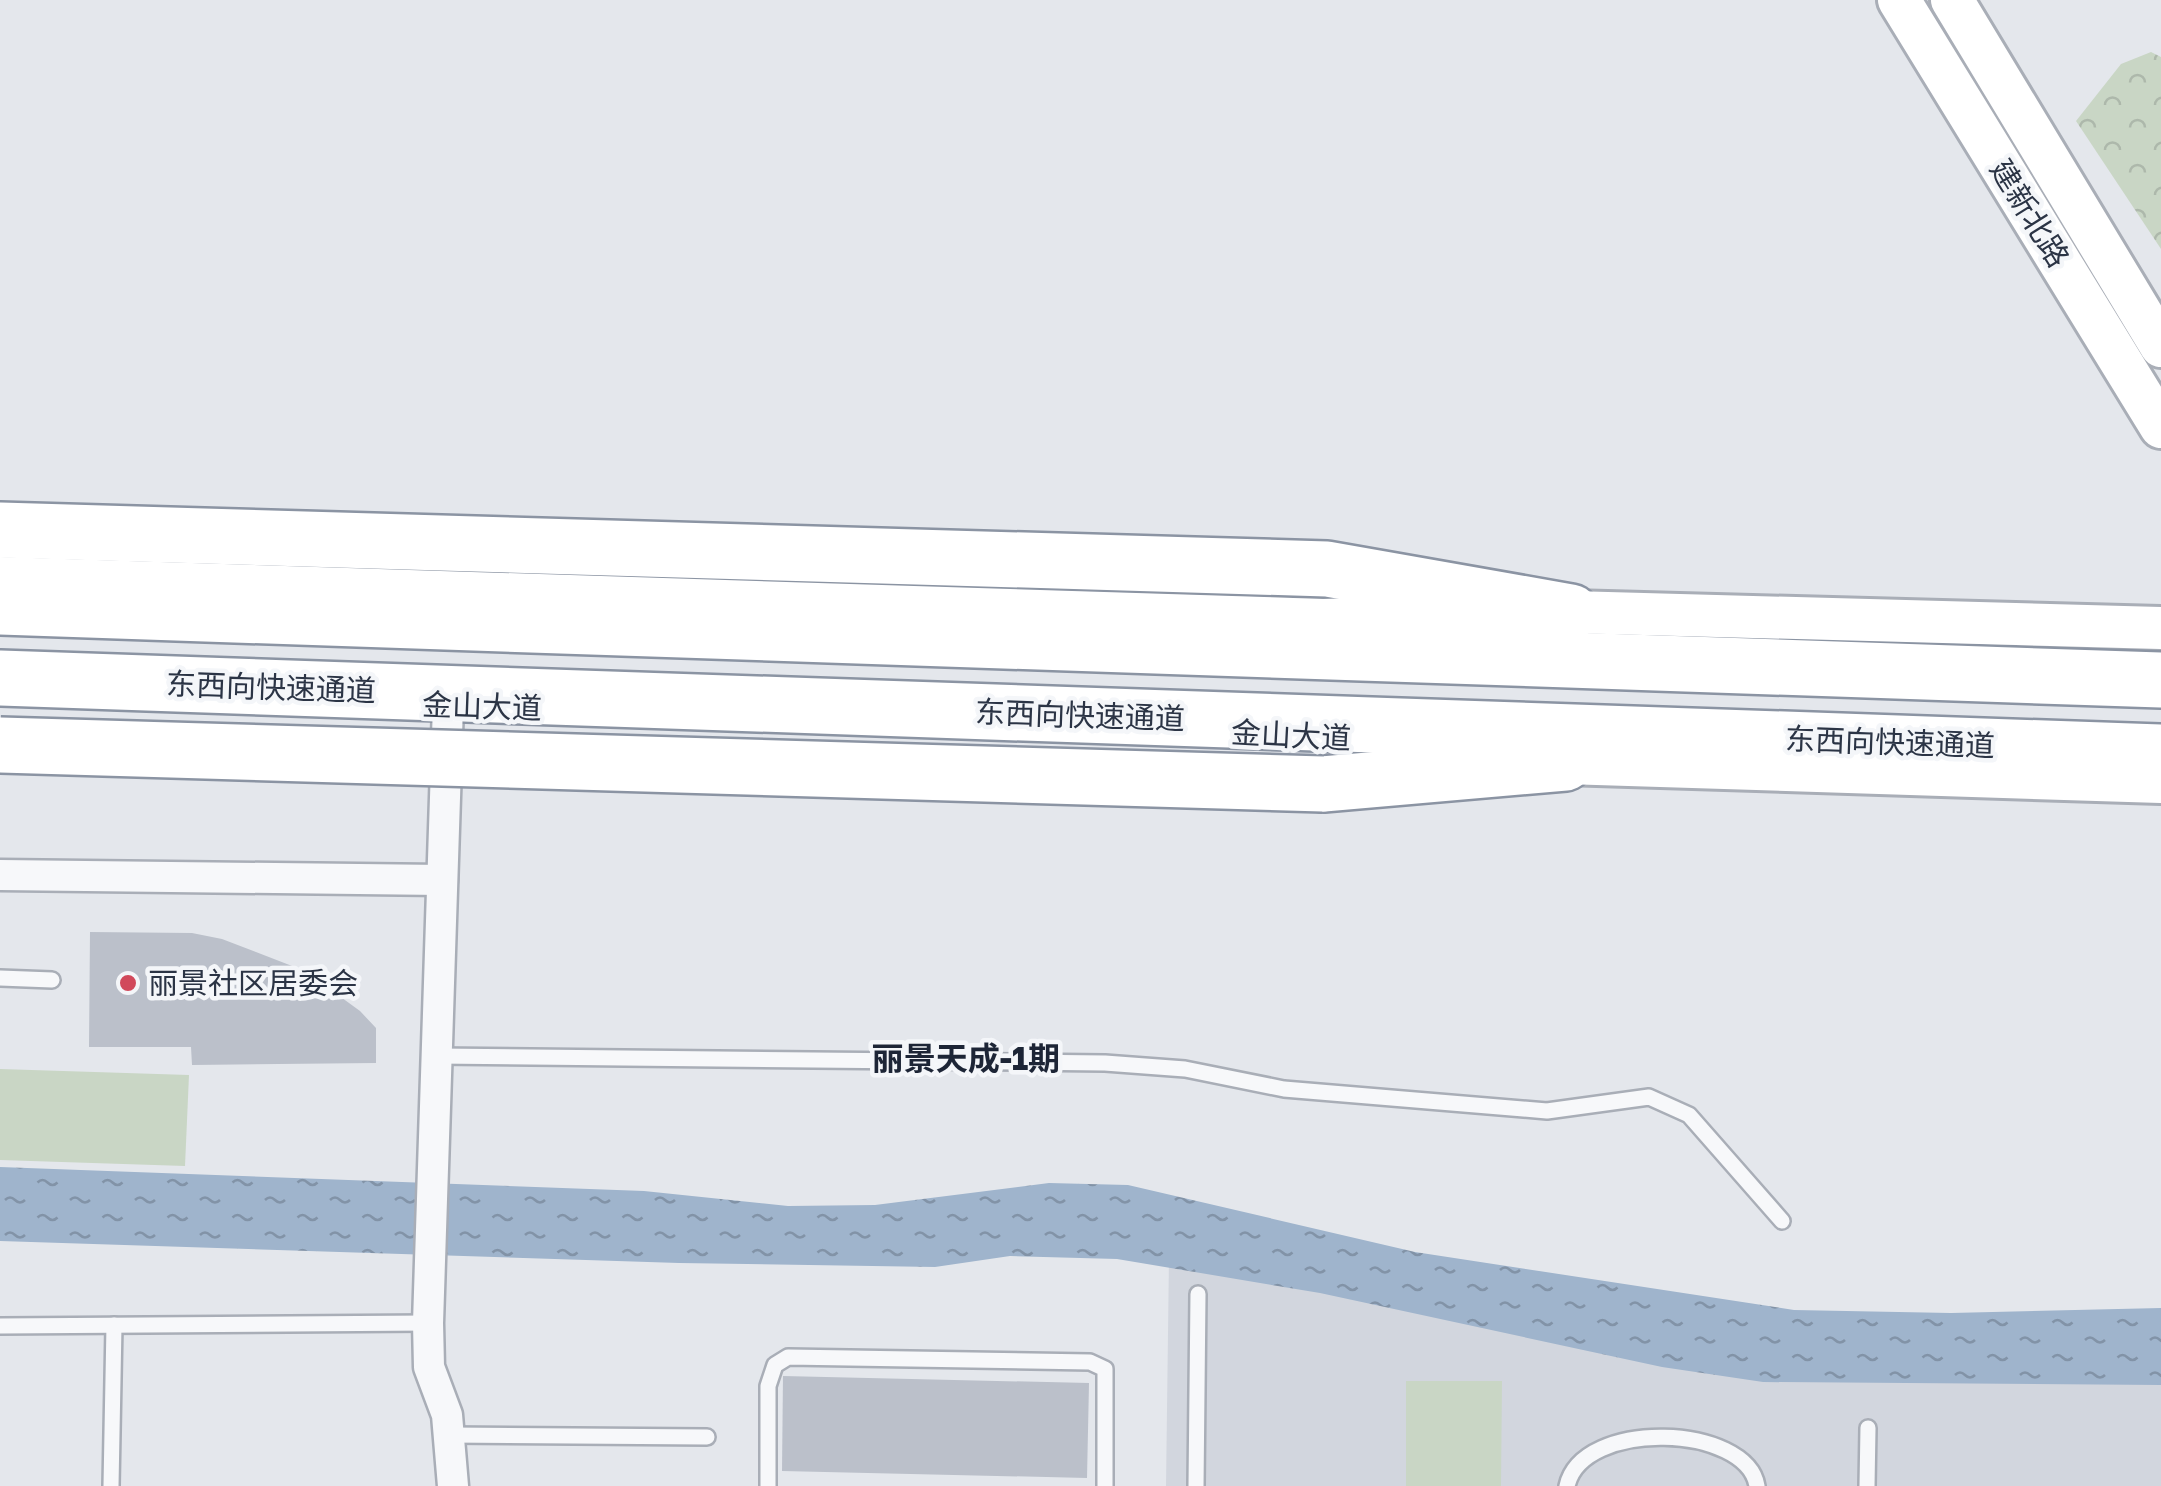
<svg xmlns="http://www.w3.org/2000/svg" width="2161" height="1486" font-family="'Golos Text','Noto Sans SC',sans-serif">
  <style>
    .built { fill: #d2d6de }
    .grass { fill: #c9d6c5 }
    .park { fill: url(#park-crowns) }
    .water { fill: url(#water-ripples) }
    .building { fill: #bbc0ca }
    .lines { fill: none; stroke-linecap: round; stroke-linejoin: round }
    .lane-casing { stroke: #a9aeb7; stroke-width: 20 }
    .street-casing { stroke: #a9aeb7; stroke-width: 35 }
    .secondary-casing { stroke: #a9aeb7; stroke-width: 48 }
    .highway-casing { stroke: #8b94a3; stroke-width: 60 }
    .lane { stroke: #f7f8fa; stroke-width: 15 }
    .street { stroke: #f7f8fa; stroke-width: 30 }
    .secondary { stroke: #fff; stroke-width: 42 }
    .highway { stroke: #fff; stroke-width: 55 }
    .highway-bridge-casing { stroke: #8b94a3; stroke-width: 60; stroke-linecap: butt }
    .highway-bridge { stroke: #fff; stroke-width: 55 }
    .poi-dot { fill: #d1495b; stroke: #f4f6f9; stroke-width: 4 }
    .labels { text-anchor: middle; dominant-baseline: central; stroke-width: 9; stroke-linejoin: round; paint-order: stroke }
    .street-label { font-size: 30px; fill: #2b3445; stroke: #f4f6f9 }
    .poi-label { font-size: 30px; fill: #2b3445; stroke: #f4f6f9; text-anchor: start }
    .neighbourhood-label { font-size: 32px; font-weight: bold; fill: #1d2536; stroke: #f4f6f9 }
  </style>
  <defs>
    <pattern id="park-crowns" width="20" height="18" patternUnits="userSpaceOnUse" patternTransform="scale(2.5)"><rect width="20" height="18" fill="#c9d6c5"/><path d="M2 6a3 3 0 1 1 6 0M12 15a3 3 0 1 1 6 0" fill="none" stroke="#adb8ab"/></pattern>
    <pattern id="water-ripples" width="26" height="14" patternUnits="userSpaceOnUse" patternTransform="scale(2.5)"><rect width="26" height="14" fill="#9fb4cc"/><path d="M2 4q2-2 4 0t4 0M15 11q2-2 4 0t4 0" fill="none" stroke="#8293a7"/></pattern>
  </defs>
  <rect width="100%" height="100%" fill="#e4e7ec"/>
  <path class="built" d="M1169,1257l992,120v109h-995z"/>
  <g class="grass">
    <path d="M0,1069l189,6 -4,91 -185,-6z"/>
    <path d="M1406,1381h96l-1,105h-95z"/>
  </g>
  <path class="park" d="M2151,52l10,5v192l-85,-128 45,-57z"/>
  <path class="water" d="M0,1167l644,24 144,15 87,-1 174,-22 79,2 287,67 379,58 157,3 210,-5v77l-398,-3 -101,-15 -342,-74 -203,-34 -107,-3 -75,11 -256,-4 -679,-22z"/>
  <g class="building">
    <path d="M90,932l102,1 30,6 83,32 55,40 16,17v35l-184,2 -1,-18h-102z"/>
    <path d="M783,1376l306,7 -2,95 -305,-7z"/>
  </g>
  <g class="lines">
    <g class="lane-casing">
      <g id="lane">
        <path d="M0,978l52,2"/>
        <path d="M437,1056l668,7 80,6 99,20 263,22 102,-14 40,18 93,106"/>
        <path d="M0,1326l428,-3"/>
        <path d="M449,1435l258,2"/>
        <path d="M111,1486l3,-161"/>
        <path d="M768,1486v-100l7,-21 13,-8 302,5 15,7v117"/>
        <path d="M1196,1486l2,-192"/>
        <path d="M1567,1486c15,-68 180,-62 190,0"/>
        <path d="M1867,1486l1,-58"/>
      </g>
    </g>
    <g class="street-casing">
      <g id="street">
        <path d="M448,705l-20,618 1,44 18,48 6,71"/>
        <path d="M0,875l442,5"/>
      </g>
    </g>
    <g class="secondary-casing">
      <g id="secondary">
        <path d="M1899,0l262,427"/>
        <path d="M1952,0l209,346"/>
        <path d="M0,578l1323,42 248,-8 590,16"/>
        <path d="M1533,759l32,4 596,19"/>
      </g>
    </g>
    <g class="highway-casing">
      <g id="highway">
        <path d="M0,530l1327,39 244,43"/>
        <path d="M0,607l2161,73"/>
        <path d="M0,678l2161,74"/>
        <path d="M1323,784l242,-21"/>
      </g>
    </g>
    <use href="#lane" class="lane"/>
    <use href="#street" class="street"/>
    <use href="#secondary" class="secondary"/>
    <use href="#highway" class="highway"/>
    <g class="highway-bridge-casing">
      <path id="highway-bridge" d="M0,745l1323,39"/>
    </g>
    <use href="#highway-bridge" class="highway-bridge"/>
  </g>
  <circle class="poi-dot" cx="128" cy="983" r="10"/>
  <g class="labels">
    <g class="street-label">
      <text transform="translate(2030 213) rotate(58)">建新北路</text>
      <text transform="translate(271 687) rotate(2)">东西向快速通道</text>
      <text transform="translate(482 706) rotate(2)">金山大道</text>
      <text transform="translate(1080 715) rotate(2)">东西向快速通道</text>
      <text transform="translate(1291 735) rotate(3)">金山大道</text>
      <text transform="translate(1890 742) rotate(2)">东西向快速通道</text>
    </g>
    <g class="poi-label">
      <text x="148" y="983">丽景社区居委会</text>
    </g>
    <g class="neighbourhood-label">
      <text x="966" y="1058">丽景天成-1期</text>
    </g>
  </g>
</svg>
